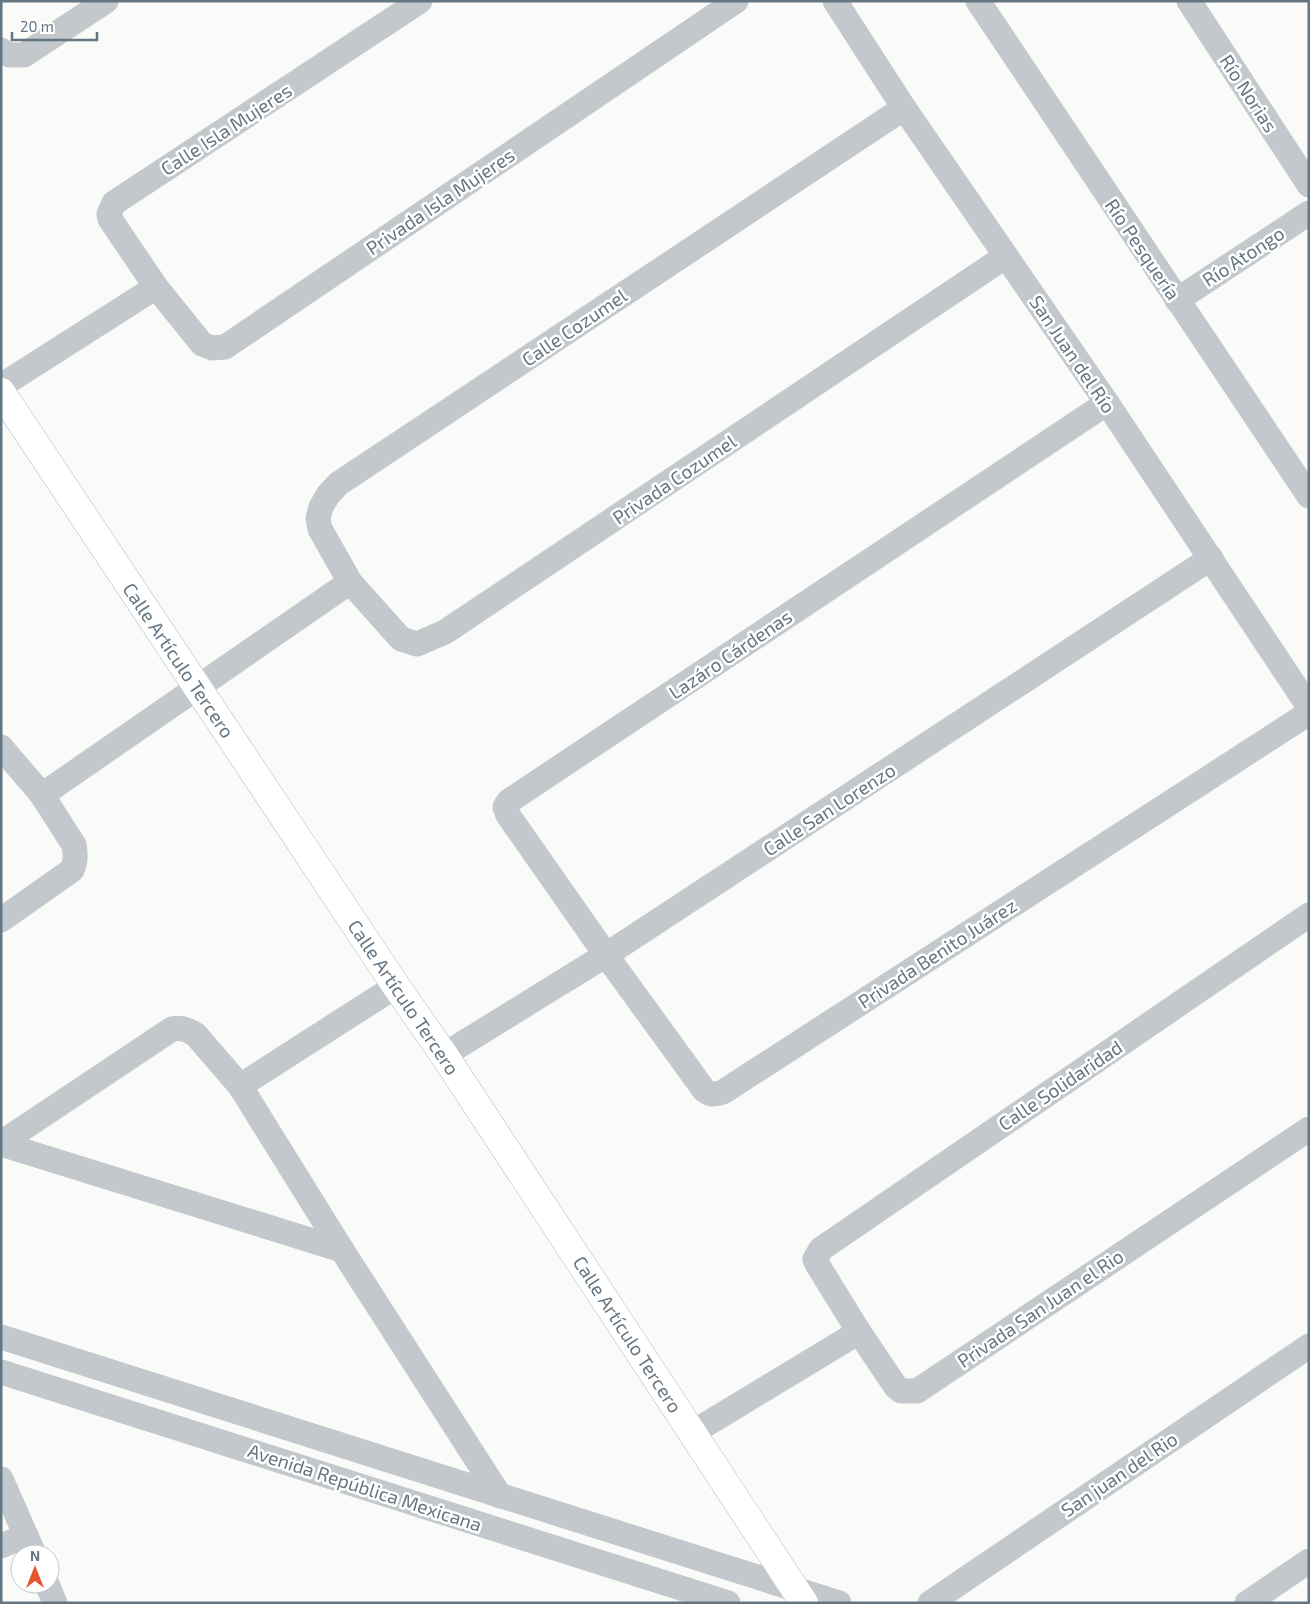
<svg xmlns="http://www.w3.org/2000/svg" width="1310" height="1604" font-family="'Exo 2',sans-serif">
  <style>
    .lines { fill: none; stroke-linecap: round; stroke-linejoin: round }
    .secondary-casing { stroke: #b3babf; stroke-width: 29 }
    .street { stroke: #c3c8cc; stroke-width: 25 }
    .secondary { stroke: #fff; stroke-width: 28 }
    .labels { text-anchor: middle; dominant-baseline: central; stroke-width: 5; stroke-linejoin: round; paint-order: stroke }
    .street-label { font-size: 19px; fill: #657683; stroke: #fff }
  </style>
  <rect width="100%" height="100%" fill="#fafaf8"/>
  <g class="lines">
    <g class="secondary-casing">
      <path id="secondary" d="M1,392l395,594 48,69 360,548"/>
    </g>
    <g class="street">
      <path d="M420,1l-306,202 -5,11 1,5 46,68 46,57 10,4 13,-1 511,-346"/>
      <path d="M835,1l69,107 203,295 202,304"/>
      <path d="M978,1l331,495"/>
      <path d="M1189,1l120,184"/>
      <path d="M1,50l8,5h15l82,-54"/>
      <path d="M904,108l-566,376 -10,11 -7,12 -3,11 2,11 30,53 51,57 16,5 28,-12 561,-376"/>
      <path d="M1177,300l132,-87"/>
      <path d="M1,386l155,-99"/>
      <path d="M1107,403l-598,398 -4,6 3,8 98,140 98,135c7,5 10,5 19,2l586,-379"/>
      <path d="M1,747l41,48 32,50c2,10 2,17 -2,25l-71,50"/>
      <path d="M42,795l308,-213"/>
      <path d="M1309,915l-488,334 -6,10 2,5 42,68 37,55 5,4h16l392,-262"/>
      <path d="M444,1055l162,-100 605,-397"/>
      <path d="M240,1086l156,-100"/>
      <path d="M1,1143l171,-114c9,-2 17,1 24,6l44,51 102,164 158,246"/>
      <path d="M1,1144l341,106"/>
      <path d="M1,1337l838,266"/>
      <path d="M1,1372l727,231"/>
      <path d="M692,1433l167,-101"/>
      <path d="M1,1479l33,75"/>
      <path d="M1,1546l25,-10"/>
      <path d="M47,1584l8,19"/>
      <path d="M930,1603l379,-257"/>
      <path d="M1247,1603l62,-42"/>
    </g>
    <use href="#secondary" class="secondary"/>
  </g>
  <g class="labels">
    <g class="street-label">
      <text transform="translate(1249 93) rotate(57)">Río Norias</text>
      <text transform="translate(226 129) rotate(-33)">Calle Isla Mujeres</text>
      <text transform="translate(440 201) rotate(-34)">Privada Isla Mujeres</text>
      <text transform="translate(1143 249) rotate(56)">Río Pesquería</text>
      <text transform="translate(1243 256) rotate(-33)">Río Atongo</text>
      <text transform="translate(574 327) rotate(-34)">Calle Cozumel</text>
      <text transform="translate(1073 354) rotate(56)">San Juan del Río</text>
      <text transform="translate(674 479) rotate(-34)">Privada Cozumel</text>
      <text transform="translate(730 654) rotate(-34)">Lazáro Cárdenas</text>
      <text transform="translate(179 660) rotate(56)">Calle Artículo Tercero</text>
      <text transform="translate(829 809) rotate(-33)">Calle San Lorenzo</text>
      <text transform="translate(937 953) rotate(-33)">Privada Benito Juárez</text>
      <text transform="translate(404 997) rotate(56)">Calle Artículo Tercero</text>
      <text transform="translate(1060 1085) rotate(-34)">Calle Solidaridad</text>
      <text transform="translate(1040 1308) rotate(-34)">Privada San Juan el Rio</text>
      <text transform="translate(628 1334) rotate(57)">Calle Artículo Tercero</text>
      <text transform="translate(1119 1474) rotate(-34)">San juan del Rio</text>
      <text transform="translate(365 1487) rotate(18)">Avenida República Mexicana</text>
    </g>
  </g>
  <rect width="1310" height="1604" fill="none" stroke="#657683" stroke-width="5"/>
  <g transform="translate(35 1569)"><circle r="24" fill="#ffffff" stroke="#c1c8cd"/>
  <path d="M0-4L9 19L0 12L-9 19Z" fill="#e4572e"/>
  <text y="-8" font-size="14" font-weight="bold" text-anchor="middle" fill="#657683">N</text>
  </g>
  <path d="M12 32v8h85v-8" fill="none" stroke="#657683" stroke-width="2.5"/>
  <text x="20" y="32" font-size="15" fill="#657683" stroke="#ffffff" stroke-width="4" paint-order="stroke">20 m</text>
</svg>
